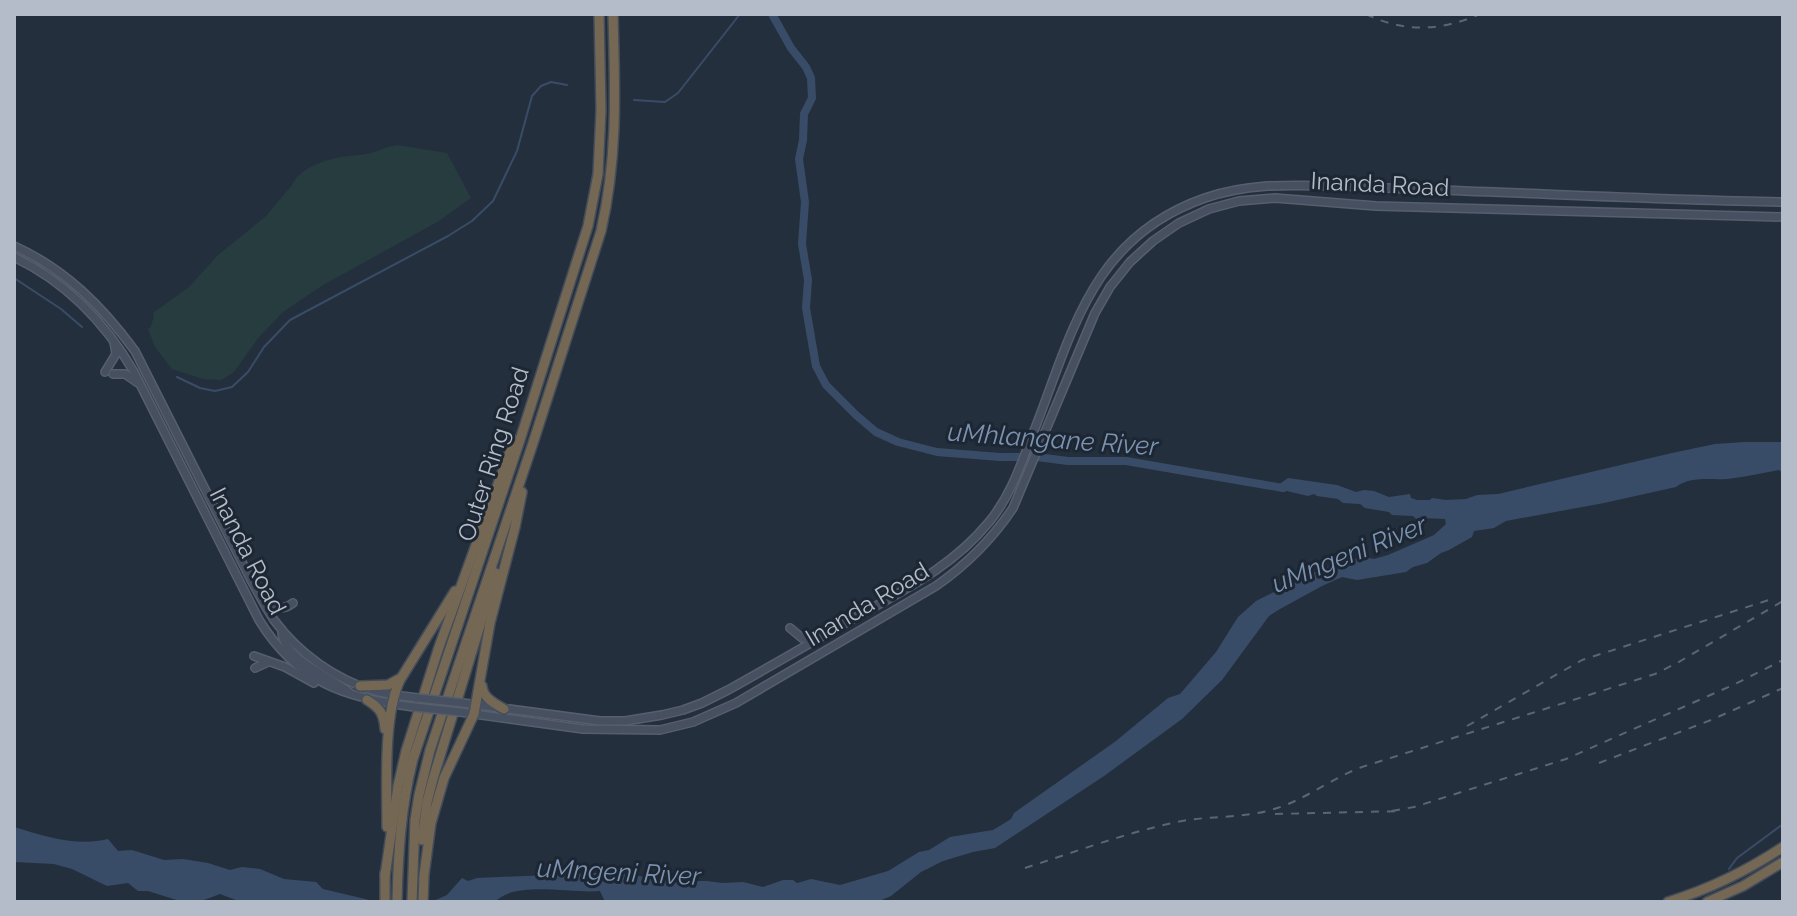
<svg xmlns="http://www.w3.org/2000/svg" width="1797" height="916" font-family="Raleway,sans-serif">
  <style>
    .green { fill: #263c3f }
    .water { fill: #394c67 }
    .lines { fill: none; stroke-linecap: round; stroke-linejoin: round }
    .stream { stroke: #394c67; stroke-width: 2 }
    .river { stroke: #394c67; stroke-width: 8 }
    .secondary-casing { stroke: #565f6c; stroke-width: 10 }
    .highway-casing { stroke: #434c59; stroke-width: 12 }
    .secondary { stroke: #465061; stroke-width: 7 }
    .highway { stroke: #746855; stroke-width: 9 }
    .rail { stroke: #5a6575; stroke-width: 2; stroke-dasharray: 8 8; stroke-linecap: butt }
    .secondary-bridge-casing { stroke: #565f6c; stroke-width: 10; stroke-linecap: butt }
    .secondary-bridge { stroke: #465061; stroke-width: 7 }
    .labels { text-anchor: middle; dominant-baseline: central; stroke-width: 6; stroke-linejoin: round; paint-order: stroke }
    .street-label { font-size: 24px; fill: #b4bcc9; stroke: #1d2633 }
    .water-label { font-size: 26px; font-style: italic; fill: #7c92b1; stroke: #1d2633 }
  </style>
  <rect width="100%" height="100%" fill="#242f3e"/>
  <path class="green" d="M397,145l50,8 24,45 -32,23 -116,64 -40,27 -24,25 -25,35 -13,8 -18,-1 -31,-10 -17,-22 -7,-18 2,-1 4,-11 -1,-4 36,-26 29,-32 48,-39 26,-31c10,-22 47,-29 68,-30 12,-1 25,-8 37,-10z"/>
  <g class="water">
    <path d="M1744,442h39v31l-4,-3c-17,3 -35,7 -52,9 -18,1 -36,-3 -51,8l-72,16 -98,18 -12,7 -20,3 -2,6 -23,13 -8,3 -14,10 -14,4 -7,5 -49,8 -15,-3 -20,9 -42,23 -11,7 -47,64 -40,39 -78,57 -109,72 -22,4 -30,9 -22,11 -30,24 -14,6h-272l-5,-11c-27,3 -86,-11 -105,11h-64l16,-7 15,-17 6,3 9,-3 119,-5 10,2 20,-1 44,7h37l15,2 21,-1 20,5 20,-7h10l4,3 14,-4 29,6 48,-14 31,-19 10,-2 21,-13 43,-7 18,-11 3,-6 102,-72 52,-43 12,-4 36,-42 22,-35 18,-16 58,-29 29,-10 21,-5 10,2 14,-4 46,-20 12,-11 -1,-5 -24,-1 -4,2 -4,-4 -21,-1 -3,-3 -24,-4 -5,-4 -17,-1 -5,-4 -21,-3 -3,-2 -6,2 -34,-8 14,-10 49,7 19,7 8,-2 10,1 15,6 21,-3 1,4 6,2h13l2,-2 14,2 20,-1 11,-4 21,-1 174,-41 43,-9z"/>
    <path d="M14,827c30,9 63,20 94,12l10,12 14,-1 32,10 19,-1 25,4 22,7 12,-3 18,2 24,10 32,3 7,7 55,13h-137l-21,-8 -16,6 -21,2 -35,-11h-10l-10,-8 -21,3 -35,-17 -18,-5 -40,-2z"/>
  </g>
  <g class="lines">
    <g class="stream">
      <path d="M634,100l31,2 13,-9 62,-79"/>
      <path d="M14,278l47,31 21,18"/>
      <path d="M177,377l23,11 15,3 17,-4 16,-15 16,-25 26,-27 158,-84 24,-15 21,-20 24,-50 15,-55 9,-10 10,-4 16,3"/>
      <path d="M1729,869l8,-11 46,-34"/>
    </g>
    <path class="river" d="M772,14l19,34 15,19 5,11 1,20 -8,16 -1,26 -4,19 6,43 -3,42 6,36 -2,28 10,58 10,19 30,30 20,17 22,10 39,10 63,5h37l31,4h58l157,27"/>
    <g class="secondary-casing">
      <g id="secondary">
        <path d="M14,246c51,23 88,60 121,105l117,231c7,13 14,26 22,38 24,33 62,60 101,71 14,4 28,5 43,7"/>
        <path d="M14,257c52,25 91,65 120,115l125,248c39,63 86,78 155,87"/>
        <path d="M105,372l11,-18 -2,-12"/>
        <path d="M113,374h12l13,9"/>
        <path d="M263,598c11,10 18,14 30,5"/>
        <path d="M790,628l12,10 14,2"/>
        <path d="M282,630c-2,26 49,48 67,62"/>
        <path d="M254,656l31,11 29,16"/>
        <path d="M255,668l13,-6"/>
        <path d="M463,703l137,18h25l37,-6 21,-5 19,-7 26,-13c43,-24 86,-49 130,-74 48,-27 95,-50 131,-94 20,-24 30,-52 41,-81 41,-101 57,-202 175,-243 44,-15 83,-13 129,-12 35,1 69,3 104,4 115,4 230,10 345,12"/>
        <path d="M460,712l123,17 77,1 33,-8 43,-19 200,-117c30,-21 57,-48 77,-78l82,-195 15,-26 20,-25 23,-21 26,-18 30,-14 30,-8 36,-3 101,8 407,11"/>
      </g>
    </g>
    <g class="highway-casing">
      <g id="highway">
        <path d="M360,686l28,-1 11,-6"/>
        <path d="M482,686c1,12 12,17 22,23"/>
        <path d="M367,700c13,8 17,14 18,29"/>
        <path d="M387,827c0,-41 -4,-111 13,-147l55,-89"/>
        <path d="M422,840l5,-38 6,-23 63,-206"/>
        <path d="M385,876l13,-90 8,-35 33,-104 75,-207"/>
        <path d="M385,902v-29"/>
        <path d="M397,902c1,-49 4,-95 16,-143l107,-319 68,-214 10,-52 1,-21 2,-43 -2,-96"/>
        <path d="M412,902l3,-82 4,-25 11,-45 103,-307 68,-212c17,-75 14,-141 12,-217"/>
        <path d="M423,902l1,-27 7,-52 13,-45 30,-64 16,-91 25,-96 7,-35"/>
        <path d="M1668,902c42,-13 79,-31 115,-55"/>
        <path d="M1707,902l36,-16 40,-24"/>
      </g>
    </g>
    <use href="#secondary" class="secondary"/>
    <use href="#highway" class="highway"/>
    <g class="rail">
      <path d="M1366,14c38,19 76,17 114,0"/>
      <path d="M1467,726l115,-66 190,-61"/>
      <path d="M1599,763l112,-43 72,-32"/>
      <path d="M1392,811l22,-4 152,-48 167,-74 50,-25"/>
      <path d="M1275,814l128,-3"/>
      <path d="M1025,868c50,-16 100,-35 152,-46 32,-7 66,-3 97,-13 29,-8 58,-31 88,-42l293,-93 22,-11 106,-62"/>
    </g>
    <g class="secondary-bridge-casing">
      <g id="secondary-bridge">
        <path d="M418,698l45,5"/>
        <path d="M414,707l46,5"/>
      </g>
    </g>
    <use href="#secondary-bridge" class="secondary-bridge"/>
  </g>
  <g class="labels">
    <g class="street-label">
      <text transform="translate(1380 184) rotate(3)">Inanda Road</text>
      <text transform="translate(493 454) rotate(-72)">Outer Ring Road</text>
      <text transform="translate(248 551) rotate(63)">Inanda Road</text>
      <text transform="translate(867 604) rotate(-31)">Inanda Road</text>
    </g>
    <g class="water-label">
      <text transform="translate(1053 439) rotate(4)">uMhlangane River</text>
      <text transform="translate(1349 554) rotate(-22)">uMngeni River</text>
      <text transform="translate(619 872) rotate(3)">uMngeni River</text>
    </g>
  </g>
  <rect width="1797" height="916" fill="none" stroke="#b4bcc9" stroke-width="32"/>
</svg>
